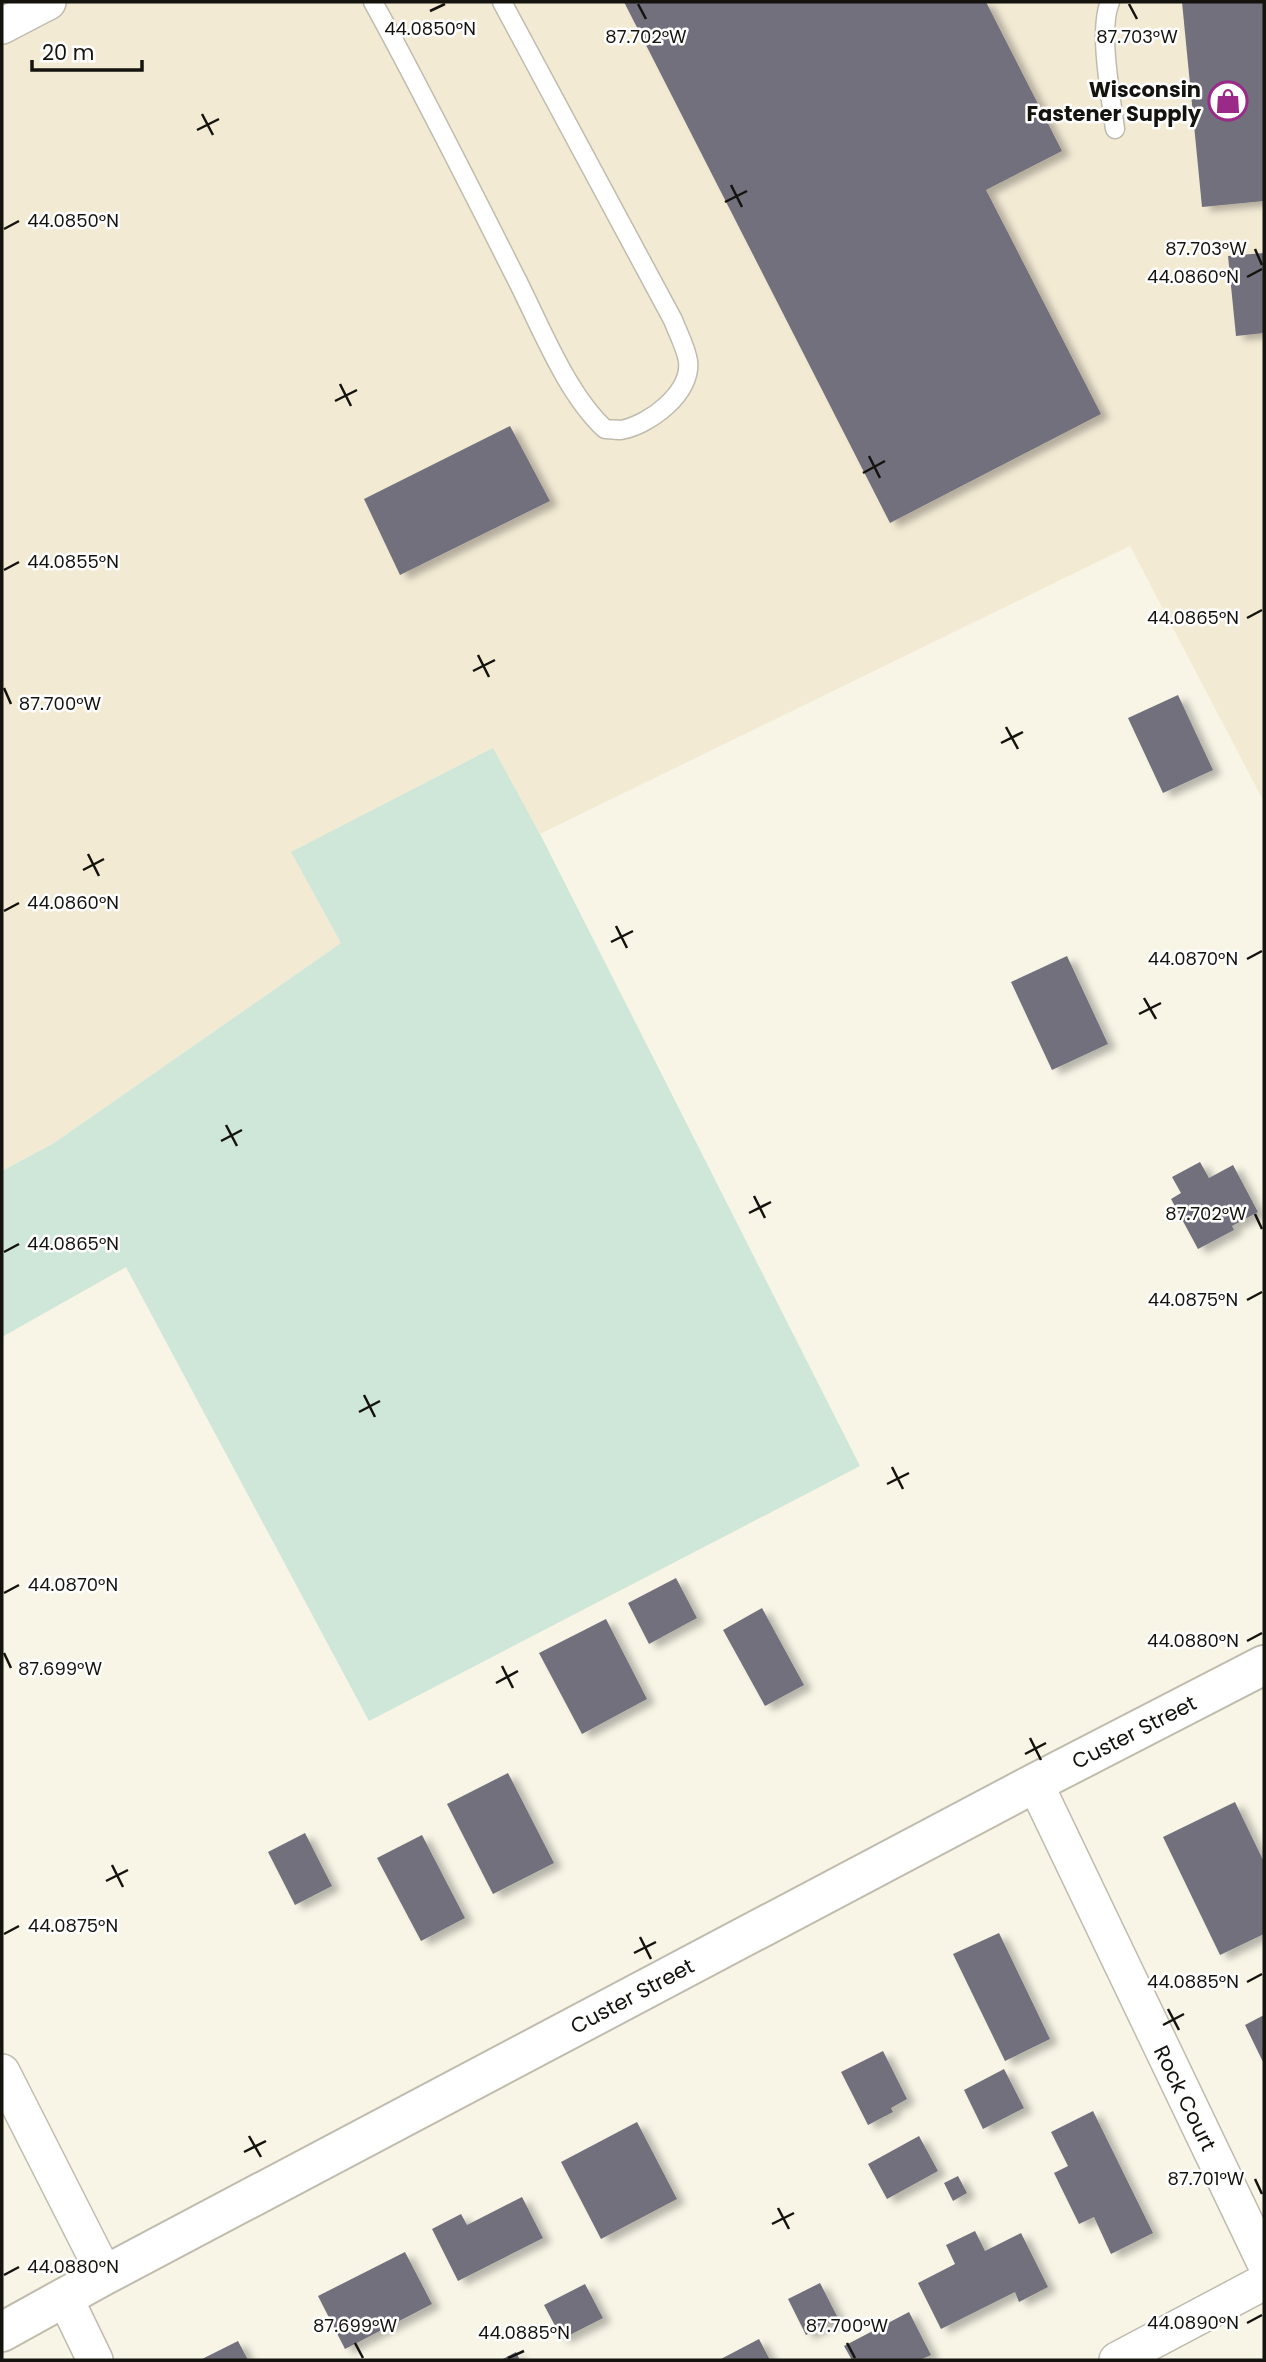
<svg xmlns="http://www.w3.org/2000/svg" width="1266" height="2362" font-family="Poppins,sans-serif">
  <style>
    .industrial { fill: #f3ead4 }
    .green { fill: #cfe7d8 }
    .building { fill: #72707c; filter: url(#shadow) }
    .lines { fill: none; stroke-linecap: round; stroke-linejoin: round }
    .service-casing { stroke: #bfbcae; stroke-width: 21 }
    .minor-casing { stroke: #bfbcae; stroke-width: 38 }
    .tertiary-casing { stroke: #bfbcae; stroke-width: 42 }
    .service { stroke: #fff; stroke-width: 18 }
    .minor { stroke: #fff; stroke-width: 35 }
    .tertiary { stroke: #fff; stroke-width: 38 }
    .ticks { fill: none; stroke: #14130e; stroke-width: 2.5 }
    .labels { text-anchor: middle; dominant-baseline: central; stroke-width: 5; stroke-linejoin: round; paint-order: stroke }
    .poi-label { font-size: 21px; font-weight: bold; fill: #14130e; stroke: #fff; text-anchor: end }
    .street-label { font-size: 21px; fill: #14130e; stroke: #fff }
    .ticks-label { font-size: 18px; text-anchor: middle; fill: #14130e; stroke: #fff; stroke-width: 5; stroke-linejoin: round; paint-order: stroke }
  </style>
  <defs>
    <filter id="shadow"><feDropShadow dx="8" dy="4.5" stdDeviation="3.5" flood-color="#0004"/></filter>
  </defs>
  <rect width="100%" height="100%" fill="#f8f5e6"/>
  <path class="industrial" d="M2,2h1262v800l-134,-256 -590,288 -47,-85 -201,103 49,91 -287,200 -52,28z"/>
  <path class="green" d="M493,748l47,86 320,632 -491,255 -243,-454 -124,70v-166l52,-28 287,-200 -50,-91z"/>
  <g class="building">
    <path d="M624,2h362l76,149 -76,39 115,224 -211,109z"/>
    <path d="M1182,2h82v199l-62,6z"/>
    <path d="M1264,253v80l-28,3 -8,-80z"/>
    <path d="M510,426l40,75 -150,74 -36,-76z"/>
    <path d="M1178,695l35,75 -50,23 -35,-75z"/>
    <path d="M1067,956l41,88 -56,26 -41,-88z"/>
    <path d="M1200,1162l9,16 24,-13 25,47 -26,14 2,4 -36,19 -27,-50 10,-6 -9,-16z"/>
    <path d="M676,1578l21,40 -48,26 -21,-41z"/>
    <path d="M762,1608l42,77 -39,21 -42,-76z"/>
    <path d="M606,1619l41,80 -65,35 -43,-81z"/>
    <path d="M508,1773l46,90 -61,31 -46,-90z"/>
    <path d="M1235,1802l29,60v72l-44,21 -57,-118z"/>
    <path d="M305,1833l27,53 -37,19 -27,-53z"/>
    <path d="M422,1835l43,83 -44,23 -44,-83z"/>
    <path d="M999,1933l51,106 -45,22 -52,-107z"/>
    <path d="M1264,2015v49l-19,-39z"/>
    <path d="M883,2051l24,48 -16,9 2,4 -25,13 -27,-53z"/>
    <path d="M1004,2069l20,39 -41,21 -19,-39z"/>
    <path d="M1093,2111l60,122 -42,21 -17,-37 -15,7 -25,-51 14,-7 -17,-34z"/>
    <path d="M637,2122l40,77 -76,40 -40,-77z"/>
    <path d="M919,2136l19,35 -51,28 -19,-35z"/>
    <path d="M958,2176l9,17 -14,8 -9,-18z"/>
    <path d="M522,2197l21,41 -85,43 -26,-52 29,-15 6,11z"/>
    <path d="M975,2231l10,20 36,-18 27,54 -29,15 -4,-10 -74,37 -23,-46 37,-19 -9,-19z"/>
    <path d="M405,2252l27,52 -87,45 -27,-53z"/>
    <path d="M820,2283l18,35 -32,17 -18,-36z"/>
    <path d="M585,2284l18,34 -41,21 -18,-34z"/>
    <path d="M909,2312l22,43 -11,5h-68l-8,-14z"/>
    <path d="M759,2339l11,21h-51z"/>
    <path d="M238,2341l10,19h-48z"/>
    <path d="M516,2352l4,8h-19z"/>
  </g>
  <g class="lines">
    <g class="service-casing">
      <g id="service">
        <path d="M373,2c50,91 96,183 143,276 24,47 50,115 89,151 5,0 11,1 16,1 28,-5 71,-37 67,-69 -2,-13 -10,-28 -15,-41l-171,-318"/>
        <path d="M1110,2c-12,27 1,95 5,127"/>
      </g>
    </g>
    <g class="minor-casing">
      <g id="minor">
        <path d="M2,26l46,-24"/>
        <path d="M1035,1783l229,478"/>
        <path d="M2,2072l103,203"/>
        <path d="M65,2298l30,62"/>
        <path d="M1117,2360l147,-78"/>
      </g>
    </g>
    <g class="tertiary-casing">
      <path id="tertiary" d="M2,2332l103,-57 930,-492 229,-118"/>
    </g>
    <use href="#service" class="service"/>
    <use href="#minor" class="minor"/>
    <use href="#tertiary" class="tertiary"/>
  </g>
  <path class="ticks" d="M638,4l8,15M1129,4l8,15M430,11l15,-7M202,114l11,21M197,130l22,-11M731,185l11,22M725,202l22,-11M4,229l15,-8M1255,249l7,16M1247,277l15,-8M340,384l11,22M335,401l22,-11M869,456l11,22M863,473l22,-12M4,570l15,-8M1247,618l15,-8M478,655l11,22M473,671l22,-11M4,688l7,16M1006,727l12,22M1001,743l22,-11M88,854l11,22M83,870l21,-11M4,911l15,-8M616,926l11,22M611,942l22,-11M1247,959l15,-8M1144,998l12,21M1139,1014l22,-11M226,1125l11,21M221,1141l21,-11M754,1196l11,22M749,1213l22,-11M1255,1214l7,15M4,1252l15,-8M1247,1300l15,-8M364,1395l11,22M359,1412l21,-11M892,1467l11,22M887,1484l22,-11M4,1593l15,-8M1247,1641l15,-8M4,1653l7,15M502,1666l11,22M496,1683l22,-12M1030,1738l11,22M1025,1754l21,-11M112,1865l11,22M106,1881l22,-11M4,1934l15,-8M640,1937l11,22M634,1953l22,-11M1247,1982l15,-8M1168,2009l11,21M1163,2025l21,-11M249,2136l12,21M244,2152l22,-11M1255,2179l7,15M778,2208l11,21M772,2224l22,-11M4,2275l15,-8M1247,2323l15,-8M355,2343l8,15M847,2343l8,15M508,2358l16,-7"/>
  <defs>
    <g id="shop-ring" transform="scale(2.0125)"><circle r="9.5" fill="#fff" stroke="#9a2987" stroke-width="1.5"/><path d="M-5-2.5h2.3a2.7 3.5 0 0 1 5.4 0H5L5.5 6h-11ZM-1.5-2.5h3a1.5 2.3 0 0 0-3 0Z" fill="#9a2987"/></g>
  </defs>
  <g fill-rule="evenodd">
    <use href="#shop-ring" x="1228" y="101"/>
  </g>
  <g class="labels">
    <g class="poi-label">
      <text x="1201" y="89">Wisconsin<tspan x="1201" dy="24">Fastener Supply</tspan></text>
    </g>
    <g class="street-label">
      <text transform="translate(1134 1732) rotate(-27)">Custer Street</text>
      <text transform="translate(632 1996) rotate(-28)">Custer Street</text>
      <text transform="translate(1185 2098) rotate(64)">Rock Court</text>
    </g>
  </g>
  <g class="ticks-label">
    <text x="430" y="35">44.0850°N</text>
    <text x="646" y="43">87.702°W</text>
    <text x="1137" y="43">87.703°W</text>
    <text x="73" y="227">44.0850°N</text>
    <text x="1206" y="255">87.703°W</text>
    <text x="1193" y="283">44.0860°N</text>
    <text x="73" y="568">44.0855°N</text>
    <text x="1193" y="624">44.0865°N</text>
    <text x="60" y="710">87.700°W</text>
    <text x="73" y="909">44.0860°N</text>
    <text x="1193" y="965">44.0870°N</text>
    <text x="1206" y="1220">87.702°W</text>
    <text x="73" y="1250">44.0865°N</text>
    <text x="1193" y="1306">44.0875°N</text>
    <text x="73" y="1591">44.0870°N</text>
    <text x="1193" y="1647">44.0880°N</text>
    <text x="60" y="1675">87.699°W</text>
    <text x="73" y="1932">44.0875°N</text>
    <text x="1193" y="1988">44.0885°N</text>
    <text x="1206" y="2185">87.701°W</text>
    <text x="73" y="2273">44.0880°N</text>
    <text x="1193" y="2329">44.0890°N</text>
    <text x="355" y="2332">87.699°W</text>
    <text x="847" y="2332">87.700°W</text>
    <text x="524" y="2339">44.0885°N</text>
  </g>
  <rect width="1266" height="2362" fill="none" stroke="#14130e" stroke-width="7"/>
  <path d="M32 60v10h110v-10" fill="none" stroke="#14130e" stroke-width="3.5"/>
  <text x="42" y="60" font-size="21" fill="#14130e" stroke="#ffffff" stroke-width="5" paint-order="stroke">20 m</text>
</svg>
